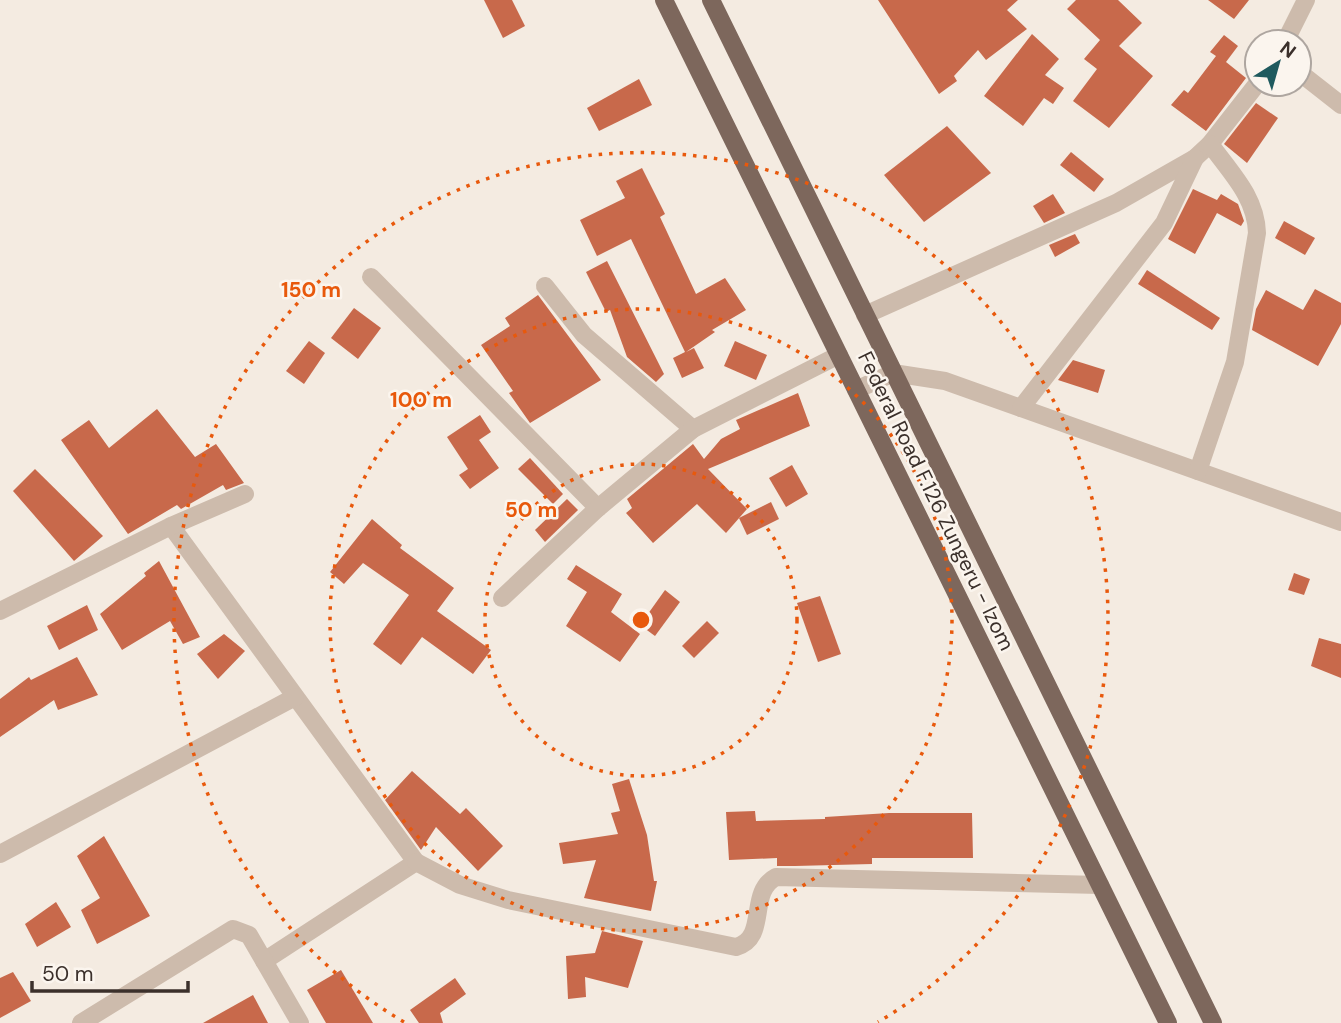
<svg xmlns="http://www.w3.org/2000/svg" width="1341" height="1023" font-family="'DM Sans',sans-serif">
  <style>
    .building { fill: #c8694b }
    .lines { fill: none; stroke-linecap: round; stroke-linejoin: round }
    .street { stroke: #cdbbac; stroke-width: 18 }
    .primary { stroke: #7d675c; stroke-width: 18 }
    .ring { fill: none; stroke: #e8590c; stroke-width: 3.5; stroke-dasharray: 3.5 7 }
    .labels { text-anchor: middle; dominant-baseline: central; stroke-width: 5; stroke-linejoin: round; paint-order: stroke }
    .street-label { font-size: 21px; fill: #3b302b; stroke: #fbf5ee }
    .centre { fill: #e8590c; stroke: #fbf5ee; stroke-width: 3.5 }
    .ring-label { font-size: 21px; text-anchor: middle; font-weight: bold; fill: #e8590c; stroke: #fbf5ee; stroke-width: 5; stroke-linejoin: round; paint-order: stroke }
  </style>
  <rect width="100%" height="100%" fill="#f4ebe1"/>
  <g class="building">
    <path d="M484,0h28l13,26 -22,12z"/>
    <path d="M878,0h140l-11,10 20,19 -41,31 -8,-10 -24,26 3,5 -18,13z"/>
    <path d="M1076,0h42l24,23 -23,23 34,30 -44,52 -36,-27 24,-32 -13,-10 16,-19 -33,-31z"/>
    <path d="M1208,0h41l-15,19z"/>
    <path d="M1032,34l27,25 -14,16 19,13 -11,16 -9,-6 -21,28 -39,-30z"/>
    <path d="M1224,35l14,11 -12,16 20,16 -40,53 -35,-26 13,-15 4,3 28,-37 -6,-4z"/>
    <path d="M639,79l13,26 -53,26 -12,-23z"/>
    <path d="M1256,103l22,15 -31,45 -23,-19z"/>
    <path d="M947,126l44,47 -67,49 -40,-47z"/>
    <path d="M1071,152l33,27 -10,13 -34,-27z"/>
    <path d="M642,168l23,46 -5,3 36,77 29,-16 21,32 -34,20 3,2 -29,20 8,-4 10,20 -22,10 -9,-20 12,-6 -54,-113 -34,17 -17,-36 45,-22 -9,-17z"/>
    <path d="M1193,189l24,11 4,-6 17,10 6,17 -3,5 -24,-13 -22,41 -27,-15z"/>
    <path d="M1053,194l12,19 -21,10 -11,-17z"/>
    <path d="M1284,221l31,17 -10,17 -30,-17z"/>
    <path d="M1075,234l5,9 -25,14 -6,-12z"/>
    <path d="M607,261l57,113 -8,8 -29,-25 -17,-47 -4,2 -20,-40z"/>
    <path d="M1147,270l73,48 -8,12 -74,-46z"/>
    <path d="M1315,289l26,14v21l-23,42 -66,-36 4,-21 10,-19 37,20z"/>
    <path d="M538,295l63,85 -71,43 -21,-30 4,-2 -32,-46 29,-19 -5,-8z"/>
    <path d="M354,308l27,20 -23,31 -27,-21z"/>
    <path d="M309,341l16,12 -21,31 -18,-13z"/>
    <path d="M735,341l32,14 -11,25 -32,-14z"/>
    <path d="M1073,360l32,10 -7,23 -40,-13z"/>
    <path d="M798,393l12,33 -102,43 39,40 -21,24 -29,-29 -44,39 -27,-30 6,-5 -5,-9 66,-55 11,15 17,-20 19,-10 -4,-9z"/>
    <path d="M157,409l38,48 21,-13 28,39 -18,7 -3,-5 -42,24 -4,-4 -49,29 -67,-94 28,-20 20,28z"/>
    <path d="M480,415l11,17 -12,8 20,28 -29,21 -11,-14 9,-6 -21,-32z"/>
    <path d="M530,458l33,36 -10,10 -35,-35z"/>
    <path d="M792,465l16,29 -22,13 -17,-29z"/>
    <path d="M35,469l68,67 -29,25 -61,-70z"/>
    <path d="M567,499l11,11 -33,32 -10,-12z"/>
    <path d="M771,502l8,17 -32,16 -8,-17z"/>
    <path d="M372,519l30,26 -2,3 54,40 -17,23 54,39 -18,24 -51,-37 -21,28 -28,-21 36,-49 -46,-32 -19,21 -14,-12z"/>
    <path d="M159,561l41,76 -17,7 -13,-23 -48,29 -22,-36 46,-38 -2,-3z"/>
    <path d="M576,565l46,29 -11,18 29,22 -20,28 -54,-36 21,-34 -20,-13z"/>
    <path d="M1294,573l16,6 -6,16 -16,-5z"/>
    <path d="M665,590l15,12 -25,34 -15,-11z"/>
    <path d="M820,596l21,58 -23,8 -21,-59z"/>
    <path d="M87,605l11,25 -39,20 -12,-24z"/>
    <path d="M707,621l12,12 -25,25 -12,-12z"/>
    <path d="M224,634l21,17 -27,28 -21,-25z"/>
    <path d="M1319,638l22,6v34l-30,-12z"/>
    <path d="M77,657l21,38 -40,15 -4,-10 -54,37v-38l29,-22 2,3z"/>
    <path d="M412,771l48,43 6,-6 37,38 -25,25 -42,-44 -15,23 -36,-50z"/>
    <path d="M629,779l18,56 7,46h3l-6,30 -67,-13 12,-38 -33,4 -4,-21 59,-9 -7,-21 9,-2 -8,-27z"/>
    <path d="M755,811l1,10 69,-2v-2l64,-4h83l1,45h-101v6l-77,2h-18v-8l-48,2 -3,-48z"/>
    <path d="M104,836l46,80 -53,28 -16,-34 19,-12 -23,-42z"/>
    <path d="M56,902l15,25 -34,20 -12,-23z"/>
    <path d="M602,931l41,10 -15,47 -43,-11 1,20 -18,2 -2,-43 29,-3z"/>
    <path d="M341,970l32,53h-47l-19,-33z"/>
    <path d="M13,972l18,29 -31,17v-40z"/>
    <path d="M455,978l11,16 -26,19 3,10h-24l-9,-13z"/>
    <path d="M253,995l15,28h-65z"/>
  </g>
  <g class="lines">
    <g class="street">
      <path d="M1285,42l21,-42"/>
      <path d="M1299,72l42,33"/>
      <path d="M371,277l227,231"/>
      <path d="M545,286l39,49 109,94"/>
      <path d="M865,315l251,-112 79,-45 15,-14 47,-60"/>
      <path d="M856,390l37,-17 52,8 396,141"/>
      <path d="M1021,408l143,-185 31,-65"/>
      <path d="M1198,471l37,-109 22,-129c-1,-36 -26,-60 -47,-89"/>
      <path d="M171,526l245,336 -152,99"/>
      <path d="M502,598l96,-90 95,-79 146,-74"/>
      <path d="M0,611l171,-85 74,-32"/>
      <path d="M0,854l295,-157"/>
      <path d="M416,862l44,23 48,15 228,47c33,-9 11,-55 40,-70l324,8"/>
      <path d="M81,1023l152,-94 16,6 51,88"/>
    </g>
    <g class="primary">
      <path d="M664,0l504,1023"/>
      <path d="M711,0l502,1023"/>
    </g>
  </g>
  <g class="ring">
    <circle cx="641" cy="620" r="156"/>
    <circle cx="641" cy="620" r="311"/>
    <path d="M404 1022A467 467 0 1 1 878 1022"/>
  </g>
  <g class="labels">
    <g class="street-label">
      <text transform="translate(936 501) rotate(64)">Federal Road F.126 Zungeru - Izom</text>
    </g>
  </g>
  <circle cx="641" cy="620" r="10" class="centre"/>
  <g class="ring-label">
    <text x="311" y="297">150 m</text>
    <text x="421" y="407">100 m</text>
    <text x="531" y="517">50 m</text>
  </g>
  <g transform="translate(1278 63) rotate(37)"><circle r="33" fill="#fbf5ee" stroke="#aea6a0" stroke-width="2"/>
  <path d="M0-5L12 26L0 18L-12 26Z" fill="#1f5a5e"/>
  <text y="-10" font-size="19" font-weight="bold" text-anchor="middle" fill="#3b302b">N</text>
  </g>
  <path d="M32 981v10h156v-10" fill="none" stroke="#3b302b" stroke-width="3.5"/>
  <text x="42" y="981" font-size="21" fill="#3b302b" stroke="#fbf5ee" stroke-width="5" paint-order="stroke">50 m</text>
</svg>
